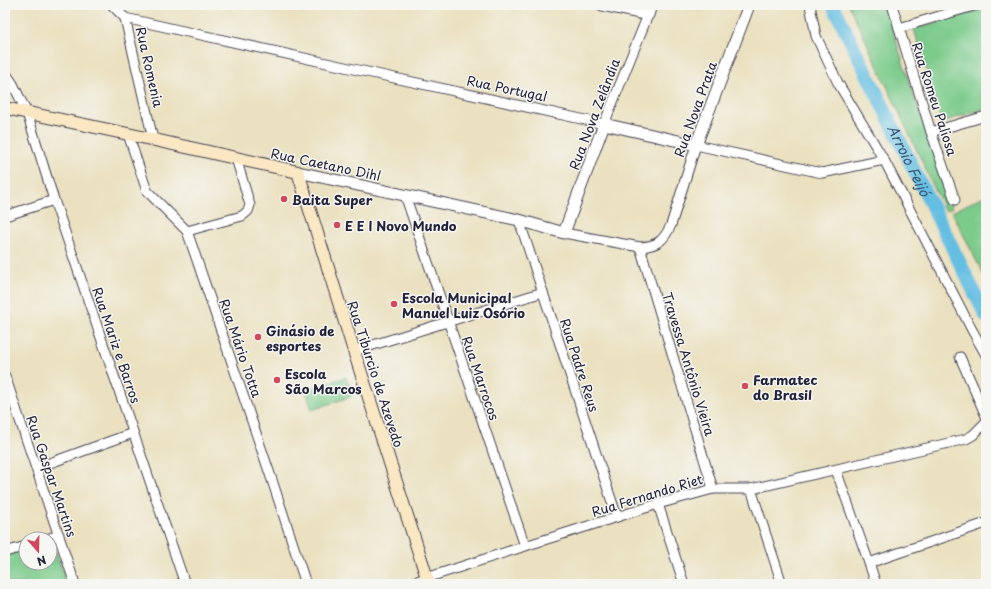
<svg xmlns="http://www.w3.org/2000/svg" width="991" height="589" font-family="'Playpen Sans',sans-serif">
  <style>
    .green { fill: #7ccb8b; stroke: #4f7663 }
    .lines { fill: none; stroke-linecap: round; stroke-linejoin: round }
    .river { stroke: #64bee2; stroke-width: 14 }
    .minor-casing { stroke: #403f4f; stroke-width: 11 }
    .tertiary-casing { stroke: #403f4f; stroke-width: 13 }
    .secondary-casing { stroke: #403f4f; stroke-width: 14 }
    .minor { stroke: #fff; stroke-width: 9 }
    .tertiary { stroke: #fff; stroke-width: 11 }
    .secondary { stroke: #fae7c3; stroke-width: 12 }
    .poi-dot { fill: #d1495b; stroke: #f6f6f2; stroke-width: 1.5 }
    .labels { text-anchor: middle; dominant-baseline: central; stroke-width: 3; stroke-linejoin: round; paint-order: stroke }
    .street-label { font-size: 13px; fill: #22223b; stroke: #f6f6f2 }
    .poi-label { font-size: 13px; font-weight: bold; fill: #22223b; stroke: #f6f6f2; text-anchor: start }
    .water-label { font-size: 14px; font-style: italic; fill: #395975; stroke: #f6f6f2 }
  </style>
  <rect width="100%" height="100%" fill="#f6f6f2"/>
  <filter id="ink" filterUnits="userSpaceOnUse"><feTurbulence type="fractalNoise" baseFrequency=".025" numOctaves="2"/><feDisplacementMap in="SourceGraphic" scale="8" xChannelSelector="R" yChannelSelector="G"/><feConvolveMatrix kernelMatrix="1 2 1 2 8 2 1 2 1" color-interpolation-filters="sRGB"/></filter>
  <filter id="wash" filterUnits="userSpaceOnUse"><feTurbulence type="fractalNoise" baseFrequency=".012" numOctaves="4" result="noise"/><feDisplacementMap in="SourceGraphic" scale="16" xChannelSelector="R" yChannelSelector="G"/><feGaussianBlur stdDeviation="0.9" result="paint"/><feColorMatrix in="noise" values="0 0 0 0 0 0 0 0 0 0 0 0 0 0 0 0 0 1.4 0 .05"/><feComposite in="paint" operator="in"/></filter>
  <g filter="url(#wash)">
    <rect width="100%" height="100%" fill="#ebe1c0"/>
    <g class="green">
      <path d="M849,5h36l21,67 46,136 -7,3z"/>
      <path d="M986,8v100l-44,14 -28,-93z"/>
      <path d="M986,195v85l-34,-68z"/>
      <path d="M346,377l6,19 -40,14 -6,-20z"/>
      <path d="M52,540l15,44h-62v-28l21,-7v14h24v-22z"/>
    </g>
    <g class="lines">
      <path class="river" id="s1" d="M833,5l153,311"/>
    </g>
  </g>
  <g filter="url(#ink)">
    <g class="lines">
      <g class="minor-casing">
        <g id="minor">
          <path d="M112,5l13,13 28,121"/>
          <path d="M810,5l6,31 22,47 46,77 39,75 49,95 14,25"/>
          <path d="M892,5l39,127 24,68"/>
          <path d="M125,18l233,52 246,54 44,-109"/>
          <path d="M899,28l78,-23"/>
          <path d="M5,72l8,12 14,29 27,87 131,384"/>
          <path d="M931,132l55,-16"/>
          <path d="M128,134l19,57 40,40 85,249 34,104"/>
          <path d="M405,195l120,351"/>
          <path d="M5,216l49,-16"/>
          <path d="M519,220l98,297"/>
          <path d="M187,231l55,-15 6,-5 2,-6 -14,-47"/>
          <path d="M564,233l76,14c18,-1 24,-7 31,-22l25,-80 126,28 62,-13"/>
          <path d="M640,247l73,242"/>
          <path d="M354,351l189,-59"/>
          <path d="M960,357l26,59"/>
          <path d="M5,376l70,208"/>
          <path d="M36,468l97,-35"/>
          <path d="M836,470l33,93 7,21"/>
          <path d="M751,489l31,95"/>
          <path d="M658,504l26,80"/>
          <path d="M47,539l12,-4"/>
          <path d="M5,552l21,-6"/>
          <path d="M869,563l117,-40"/>
          <path d="M408,584l117,-38 133,-42 55,-15h38l215,-50 7,-4 13,-13"/>
        </g>
      </g>
      <g class="tertiary-casing">
        <g id="tertiary">
          <path d="M602,5l46,10 3,-10"/>
          <path d="M298,172l221,48 45,13 40,-109 92,21 53,-140"/>
        </g>
      </g>
      <g class="secondary-casing">
        <path id="secondary" d="M5,108l123,26 170,38 56,179 75,233"/>
      </g>
      <use href="#minor" class="minor"/>
      <use href="#tertiary" class="tertiary"/>
      <use href="#secondary" class="secondary"/>
    </g>
  </g>
  <g class="poi-dot">
    <circle cx="284" cy="199" r="4"/>
    <circle cx="337" cy="225" r="4"/>
    <circle cx="394" cy="304" r="4"/>
    <circle cx="258" cy="337" r="4"/>
    <circle cx="277" cy="380" r="4"/>
    <circle cx="745" cy="386" r="4"/>
  </g>
  <g class="labels">
    <g class="street-label">
      <text transform="translate(150 67) rotate(77)">Rua Romenia</text>
      <text transform="translate(507 88) rotate(12)">Rua Portugal</text>
      <text transform="translate(935 99) rotate(72)">Rua Romeu Paliosa</text>
      <text transform="translate(695 109) rotate(-70)">Rua Nova Prata</text>
      <text transform="translate(594 114) rotate(-69)">Rua Nova Zelândia</text>
      <text transform="translate(326 164) rotate(12)">Rua Caetano Dihl</text>
      <text transform="translate(117 345) rotate(71)">Rua Mariz e Barros</text>
      <text transform="translate(241 348) rotate(71)">Rua Mário Totta</text>
      <text transform="translate(689 364) rotate(73)">Travessa Antônio Vieira</text>
      <text transform="translate(580 365) rotate(72)">Rua Padre Reus</text>
      <text transform="translate(376 374) rotate(72)">Rua Tiburcio de Azevedo</text>
      <text transform="translate(481 378) rotate(71)">Rua Marrocos</text>
      <text transform="translate(52 476) rotate(71)">Rua Gaspar Martins</text>
      <text transform="translate(647 495) rotate(-17)">Rua Fernando Riet</text>
    </g>
    <g class="poi-label">
      <text x="292" y="199">Baita Super</text>
      <text x="345" y="225">E E I Novo Mundo</text>
      <text x="402" y="297">Escola Municipal<tspan x="402" dy="15">Manuel Luiz Osório</tspan></text>
      <text x="266" y="330">Ginásio de<tspan x="266" dy="15">esportes</tspan></text>
      <text x="285" y="373">Escola<tspan x="285" dy="15">São Marcos</tspan></text>
      <text x="753" y="379">Farmatec<tspan x="753" dy="15">do Brasil</tspan></text>
    </g>
    <g class="water-label">
      <text stroke="none"><textPath href="#s1" startOffset="173">Arroio Feijó</textPath></text>
    </g>
  </g>
  <rect width="991" height="589" fill="none" stroke="#f6f6f2" stroke-width="20"/>
  <g transform="translate(38 551) rotate(160)"><circle r="19" fill="#f6f6f2" stroke="#a1a1a9"/>
  <path d="M0-3L7 15L0 10L-7 15Z" fill="#d1495b"/>
  <text y="-6" font-size="11" font-weight="bold" text-anchor="middle" fill="#22223b">N</text>
  </g>
</svg>
